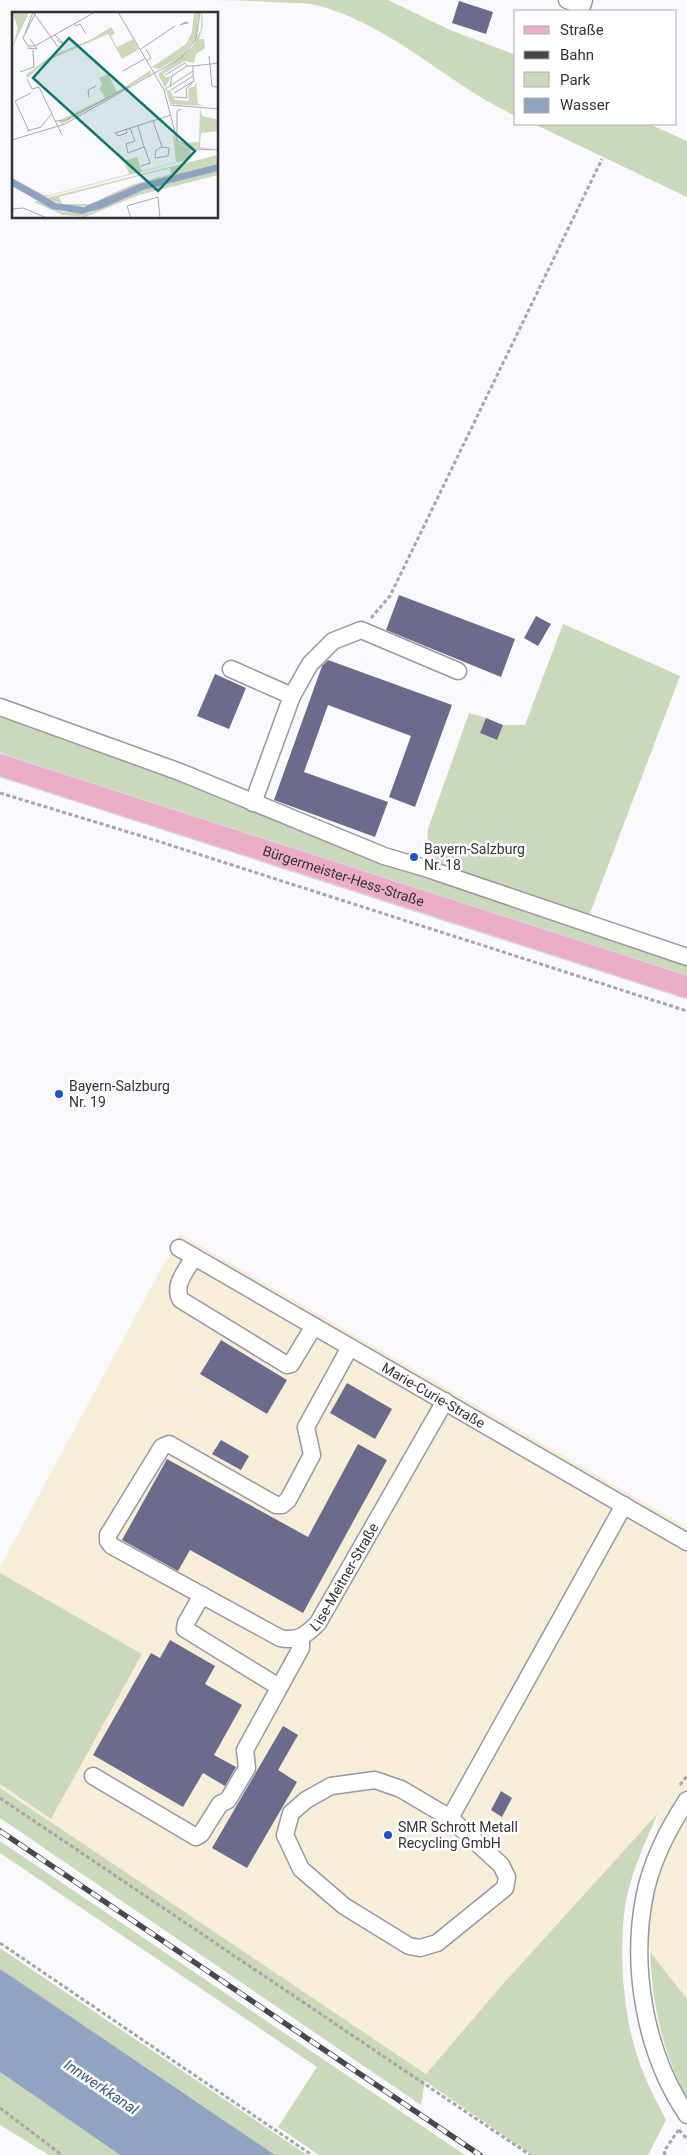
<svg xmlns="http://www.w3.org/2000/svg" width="687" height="2155" font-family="Roboto,sans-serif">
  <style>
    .industrial { fill: #f7eed9 }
    .green { fill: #cbd8ba }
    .water { fill: #90a3c0 }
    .building { fill: #6b6c8b }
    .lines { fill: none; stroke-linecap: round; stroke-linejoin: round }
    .minor-casing { stroke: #9798a2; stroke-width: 19 }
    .major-casing { stroke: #d6d6d7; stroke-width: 24 }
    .path { stroke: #a6a7ab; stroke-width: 3; stroke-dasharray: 4 2.5; stroke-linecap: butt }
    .minor { stroke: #fff; stroke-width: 16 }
    .major { stroke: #ecadc7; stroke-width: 21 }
    .rail-casing { stroke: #47484c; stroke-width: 5.5 }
    .rail { stroke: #fff; stroke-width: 4; stroke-dasharray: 11; stroke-linecap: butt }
    .poi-dot { fill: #1f54c1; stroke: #fff; stroke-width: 2 }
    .labels { text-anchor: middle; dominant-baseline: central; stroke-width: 5; stroke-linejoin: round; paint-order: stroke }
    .poi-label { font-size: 14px; fill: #323337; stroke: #fff; text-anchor: start }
    .street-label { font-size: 14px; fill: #323337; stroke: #fff }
    .water-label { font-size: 15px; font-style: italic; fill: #3b5782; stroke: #fff }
    .inset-road { fill: none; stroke: #a9a9ae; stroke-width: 1 }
    .view { fill: #0f766e; fill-opacity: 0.15; stroke: #0f766e; stroke-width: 2.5 }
    .inset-edge { fill: none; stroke: #323337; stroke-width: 2.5 }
  </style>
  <rect width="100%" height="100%" fill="#f8f8fd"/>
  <path class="industrial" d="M180,1234l507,293v472l-37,-47 -3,-42 8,-47 3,-49 -155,170 -77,90 -426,-286v-221z"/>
  <g class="green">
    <path d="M209,0h179l62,30 66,25v61c-69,-32 -125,-92 -200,-111 -9,-2 -18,-2 -27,-2 -27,-2 -53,-3 -80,-3z"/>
    <path d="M534,124h115l38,17v56z"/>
    <path d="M563,624l117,52 -91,240 -163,-56 2,-31 41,-116 17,5 -6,15 16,7 7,-15h22z"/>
    <path d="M0,714l247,92 32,16 67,26 341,114v14l-529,-169 -158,-55z"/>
    <path d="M0,1573l142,81 -91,165 -51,-35z"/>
    <path d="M0,1788l426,286 77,-90 155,-171c-14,32 -30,66 -34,101 -5,50 0,111 19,158 6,16 15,32 23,48l-18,35h-116l-107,-74 -4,24 -421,-287z"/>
    <path d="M0,1841l465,314h-146l-41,-28 39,-60 -317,-214z"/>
    <path d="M0,1948l307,207h-32l-275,-186z"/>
    <path d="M650,1952l37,47v101c-25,-53 -34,-88 -37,-148z"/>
    <path d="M0,2072l120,83h-71l-49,-30z"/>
  </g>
  <path class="water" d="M0,1969l24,16 251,170h-155l-120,-83z"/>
  <g class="building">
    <path d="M459,1l34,11 -7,22 -34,-11z"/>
    <path d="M399,595l116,44 -14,38 -115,-47z"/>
    <path d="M536,616l15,8 -13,22 -14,-8z"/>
    <path d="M328,660l124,45 -37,102 -26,-10 22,-61 -83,-31 -24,67 84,30 -13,35 -101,-37 48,-134z"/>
    <path d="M215,674l31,14 -17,41 -32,-13z"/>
    <path d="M486,718l17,7 -6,15 -17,-7z"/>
    <path d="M221,1340l66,40 -20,34 -67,-40z"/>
    <path d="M347,1383l45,26 -17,30 -45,-26z"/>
    <path d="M221,1440l28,16 -8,14 -29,-16z"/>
    <path d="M358,1444l29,16 -84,153 -113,-63 -12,21 -56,-31 45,-81 141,78z"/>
    <path d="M170,1640l45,26 -10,18 37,21 -28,50 22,12 -11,19 -22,-13 -20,34 -90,-52 58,-102 9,5z"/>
    <path d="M283,1726l15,9 -20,35 19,12 -50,86 -35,-20z"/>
    <path d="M501,1791l11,7 -10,19 -11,-7z"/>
  </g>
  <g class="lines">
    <g class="minor-casing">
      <g id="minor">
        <path d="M567,0l15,6 2,-6"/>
        <path d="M231,669l61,27 -39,107"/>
        <path d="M292,696l18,-32 23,-23 28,-11 97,41"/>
        <path d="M0,707l180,65 204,84 41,12 262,89"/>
        <path id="s1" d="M179,1248l508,294"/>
        <path d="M194,1257c-7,13 -22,28 -13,43l106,65 4,-1 23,-38"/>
        <path id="s2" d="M350,1347l-44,80 6,28 -24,45 -6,5h-6l-107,-61 -7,3 -54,88v6l4,5 168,92c18,4 26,-3 38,-15l127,-222"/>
        <path d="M202,1595l-16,28 -1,6 94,58"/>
        <path d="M93,1776l103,61 5,-3 19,-30 8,-4 19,-32 -2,-18 56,-102v-11"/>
        <path d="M687,1800c-19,29 -35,60 -42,94 -15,73 0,159 42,221"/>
        <path d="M450,1818l51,47 6,12 -2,11 -68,55 -17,5 -11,-2 -65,-40 -43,-37 -16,-34 6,-22 15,-13 25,-14 44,-6 26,9 49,29 174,-313"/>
      </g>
    </g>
    <g class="major-casing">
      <g id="major">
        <path id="s3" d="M0,765l687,222"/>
      </g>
    </g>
    <g class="path">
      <path d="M371,618l19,-22 212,-437"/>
      <path d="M0,793l148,45 539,173"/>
      <path d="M680,1785l7,-9"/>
      <path d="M0,1798l530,357"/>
      <path d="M0,1943l312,212"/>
      <path d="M0,2108l62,47"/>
      <path d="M679,2130l8,9"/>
      <path d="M665,2155l-1,-4 16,-23"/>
    </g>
    <use href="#minor" class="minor"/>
    <use href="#major" class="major"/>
    <g class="rail-casing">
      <path id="rail" d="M0,1831l480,324"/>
    </g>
    <use href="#rail" class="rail"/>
  </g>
  <g class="poi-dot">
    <circle cx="414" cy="857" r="5"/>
    <circle cx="59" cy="1094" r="5"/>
    <circle cx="388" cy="1835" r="5"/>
  </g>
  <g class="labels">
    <g class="poi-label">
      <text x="424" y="849">Bayern-Salzburg<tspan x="424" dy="16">Nr. 18</tspan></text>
      <text x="69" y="1086">Bayern-Salzburg<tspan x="69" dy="16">Nr. 19</tspan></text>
      <text x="398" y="1827">SMR Schrott Metall<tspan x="398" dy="16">Recycling GmbH</tspan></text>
    </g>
    <g class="street-label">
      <text stroke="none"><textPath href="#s3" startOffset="361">Bürgermeister-Hess-Straße</textPath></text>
      <text stroke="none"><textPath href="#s1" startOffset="294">Marie-Curie-Straße</textPath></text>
      <text stroke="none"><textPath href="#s2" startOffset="719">Lise-Meitner-Straße</textPath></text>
    </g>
    <g class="water-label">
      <text transform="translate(101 2087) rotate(34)">Innwerkkanal</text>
    </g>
  </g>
  <g transform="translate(12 12)">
    <rect width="206" height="206" fill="#f8f8fd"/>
    <path d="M0,0h17l-17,37 6,-21zM182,0h5l-3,26 -16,19 -21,12 -7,-2 34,-23 6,-12zM189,0h1l1,14 -4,13h5l1,9 -9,6 -2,9 -9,-2 -22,13 2,3 6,-1 -6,12 -7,-14 34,-27 9,-18zM99,15l4,6 -4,3 6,11 16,-8 6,10 -17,10 -14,-25 -59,26 -22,18 -1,-3 23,-18 43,-18zM139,58v4l-89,50 -4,-3 47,-23 -6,-10 3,-3 -3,-7 9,-4 9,18zM184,69l2,23 7,2 -35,-2 -4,-14h4l5,10 14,1 -1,-12 7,-3zM188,96l2,8 17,4 -1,11 -17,2 -1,14 18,2 -27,-1 -10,-5 18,-1zM161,123l7,9 11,6 -1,9 -145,38 -33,-19 32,17h6l79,-21 -5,-13 13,-4 5,14 34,-9zM206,143v9l-79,20 -51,22h-21l-21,-8zM158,156l1,6 -40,11 -41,19h-28l-3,-7zM206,159v4l-79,20 -54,22 -22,-2 -29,-13 -22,7 25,-8 26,11 26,1 54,-23z" fill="#cbd8ba" fill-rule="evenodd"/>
    <path d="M206,152v7l-75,19 -40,18 -21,6 -30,-5 -40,-23v-8l44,25 28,4 55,-23z" fill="#90a3c0"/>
    <path class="inset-road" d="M106,0l46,78 13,50 14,9 28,1M62,11l2,3 4,-2 6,10M168,13l6,-3 2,1 -6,1M13,22l8,-22 25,35M42,22l10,10 -7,-4M16,34h7l60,-34M16,34l-5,-8 13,-26M15,36l10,1 -7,-10M129,37l34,-23M134,37l5,9 -4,3M197,44l3,30 7,2M111,59l23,-13M8,60l14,-5 -1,-17M153,63l20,-12 2,3M15,67l5,10 7,-2 23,48M158,75l2,-11 15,-10h6M152,78l29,-19v-5l26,-3M159,78l22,-14v-5M162,81l20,-12 -1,-5M77,85l-1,-7 8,-4M162,85l13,1 -1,-9 8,-8M158,93l49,4M44,109l10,-1 64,-34M141,109l9,26 -6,3 -1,8 13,-2 1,-8 -7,-1M118,116l5,13 -9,3 2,9 16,-6 -6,-21M15,119l14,-4 11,-14M17,119l-14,-30 16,-8M103,121l56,-18M104,121l2,3 9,-3 -1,-4M165,123v-24l4,-2M0,128l53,-16 116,-66 15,-19 4,-27M129,154l9,-3 -6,-17M0,197l11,-1 24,10M119,206l-4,-12 31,-9 2,21"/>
    <path class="view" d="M57,26l126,113 -37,40 -125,-113z"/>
    <rect width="206" height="206" class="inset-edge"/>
  </g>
  <rect x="514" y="10" width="162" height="115" fill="#ffffff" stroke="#adadaf"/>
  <rect x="524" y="26" width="25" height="8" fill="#ecadc7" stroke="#adadaf"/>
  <text x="560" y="35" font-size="15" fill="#323337">Straße</text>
  <rect x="524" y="51" width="25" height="8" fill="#47484c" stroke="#adadaf"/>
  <text x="560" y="60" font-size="15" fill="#323337">Bahn</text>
  <rect x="524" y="72" width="25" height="15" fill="#cbd8ba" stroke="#adadaf"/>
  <text x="560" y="85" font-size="15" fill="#323337">Park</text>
  <rect x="524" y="98" width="25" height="15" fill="#90a3c0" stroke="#adadaf"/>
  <text x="560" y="110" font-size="15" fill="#323337">Wasser</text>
</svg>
